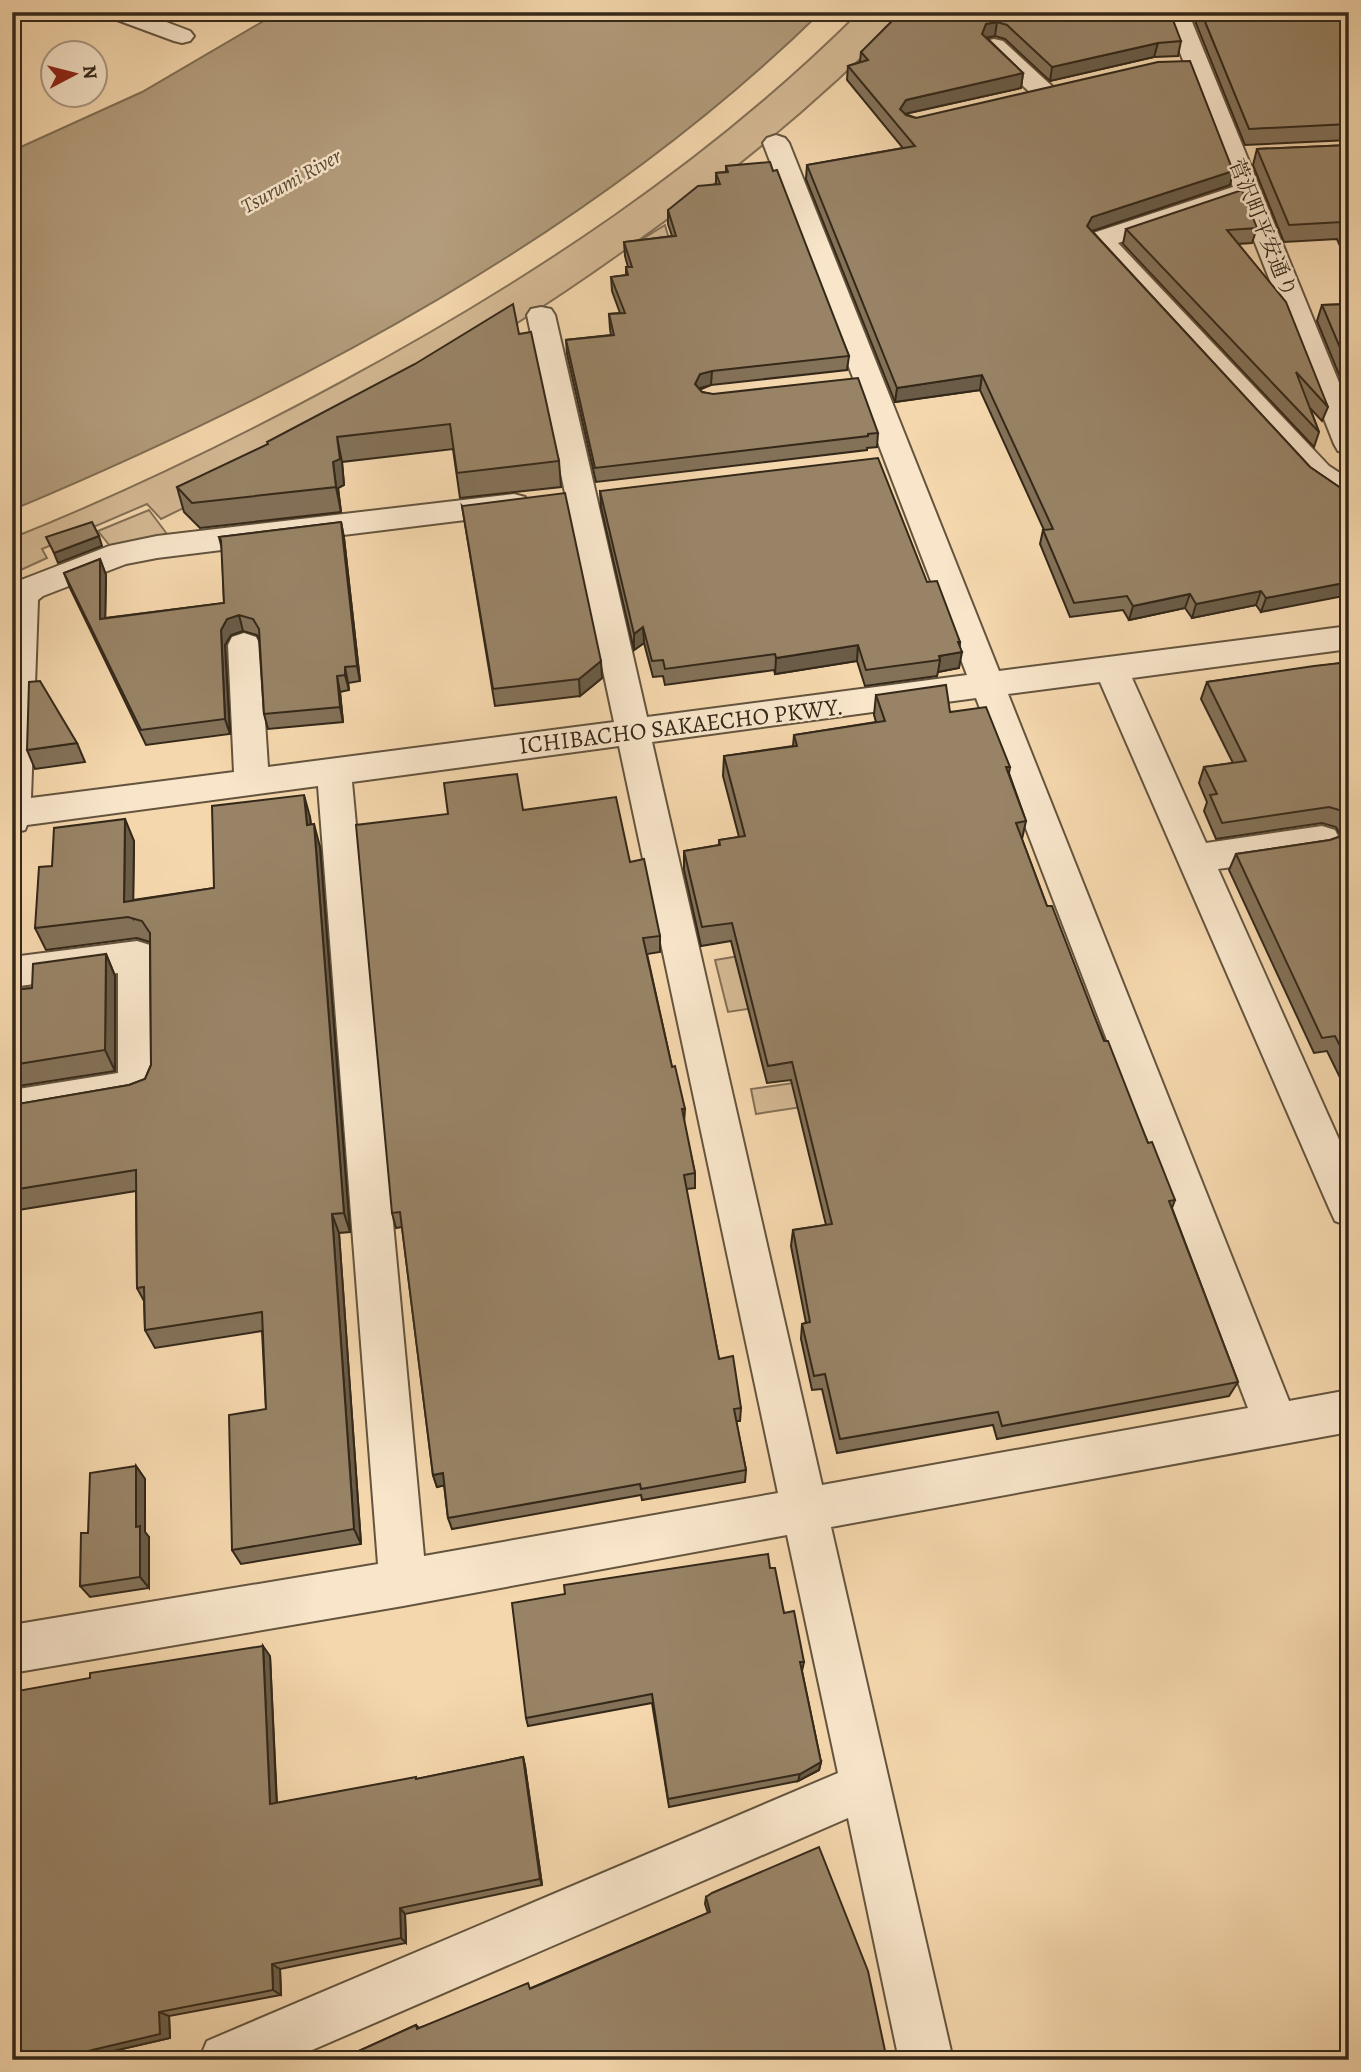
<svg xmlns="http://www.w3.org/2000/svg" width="1361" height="2072" font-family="Alegreya,'Noto Serif JP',serif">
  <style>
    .green { fill: #d4b994; stroke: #847056; stroke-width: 2 }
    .water { fill: #b39c7b; stroke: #806e54; stroke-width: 2 }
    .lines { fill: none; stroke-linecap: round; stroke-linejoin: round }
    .minor-casing { stroke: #64543e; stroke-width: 4 }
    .minor { fill: #f8e5ca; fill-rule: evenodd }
    .wall { fill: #837158; stroke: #342819; stroke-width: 2 }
    .shaded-wall { fill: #6a5c47; stroke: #342819; stroke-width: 2 }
    .building { fill: #988366; stroke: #342819; stroke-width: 2 }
    .labels { text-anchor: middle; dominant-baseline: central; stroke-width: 5; stroke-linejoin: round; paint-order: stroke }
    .far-water-label { font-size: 21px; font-style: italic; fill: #5a4b36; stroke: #f8e5ca }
    .far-street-label { font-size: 21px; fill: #342819; stroke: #f8e5ca }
    .street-label { font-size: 24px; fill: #342819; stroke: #f8e5ca }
  </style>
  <rect width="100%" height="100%" fill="#f5d7ad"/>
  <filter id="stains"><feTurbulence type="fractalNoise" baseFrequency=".00286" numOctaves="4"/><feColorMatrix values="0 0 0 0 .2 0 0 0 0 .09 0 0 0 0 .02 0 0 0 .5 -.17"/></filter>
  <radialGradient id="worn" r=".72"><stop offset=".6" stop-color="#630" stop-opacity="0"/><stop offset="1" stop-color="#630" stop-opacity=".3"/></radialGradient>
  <g class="green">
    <path d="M859,12h49c-85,87 -181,166 -280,236l37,-23 7,24 -46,5 -2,-3c-145,104 -302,190 -463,268l-14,-15 -105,45 5,9 -35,16v-36c113,-45 222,-98 329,-156 187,-101 367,-219 518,-370z"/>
    <path d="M149,510l18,24 -57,12 -12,-15z"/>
    <path d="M739,956l108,38 -119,18 -13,-52z"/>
    <path d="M793,1083l29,21 -66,10 -5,-25z"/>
  </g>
  <path class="water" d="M279,12h542c-225,220 -521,377 -809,498v-359l130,-59z"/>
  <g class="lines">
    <g class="minor-casing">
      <g id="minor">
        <path d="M105,12h35l50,19 4,5 -4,5 -8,2 -8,-2 -65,-24z"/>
        <path d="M1164,12h24l161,395v47l-11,-3 -4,-7 -95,-242 -121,41 211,223 20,13v25l-11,-3 -31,-21 -220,-240 3,-6 143,-47z"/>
        <path d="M994,39l9,2 50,46 3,5 -3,5 -9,2 -9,-2 -50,-46 -3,-5 3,-5z"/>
        <path d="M776,135l9,3 4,5 210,528 350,-45v23l-217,29 74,165 116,-17 13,4 5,10 -5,10 -13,4 -104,15 131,293v64l-14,-5 -6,-13 -229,-526 -92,12 281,707 60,-11v42l-518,95 122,533h-54l-51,-242 -559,242h-90l8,-19 631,-268 -51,-238 -384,71 -391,67v-48l366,-61 -60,-778 -291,39 -2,5 -13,3v-246l9,-7 88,-34 48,-10 357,-42 11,3 4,7 -4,7 -11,3 -357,44 -31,6 -83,32 -5,4 -7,198 203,-26 -6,-127 4,-8 12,-4 12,4 4,8 8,122 346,-45 -87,-407 4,-6 10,-2 10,2 4,6 92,402 320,-42 -204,-532 4,-5zM976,698l272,710 -426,77 -170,-743zM619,746l159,747 -354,63 -72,-774z"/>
        <path d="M137,941l13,4 6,11 2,130 -6,12 -14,5 -126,21v-34l106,-17v-100l-106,14v-30z"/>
      </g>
    </g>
    <use href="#minor" class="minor"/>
  </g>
  <g class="wall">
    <path d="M913,12l268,29 -3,15 -24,1 -104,24 -45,-42 -10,-3 -8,2 36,35 -2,15 -116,26 11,4 317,53 -3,14 -138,46 218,236 32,22 -81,123 -5,-7 -64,13 -7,-10 -56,12 -6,-10 -53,7 -30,-73 3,-14h1l-64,-140 -85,12 -89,-223 1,-14 96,-17 -56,-68 1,-14 12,-4 1,-10z"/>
    <path d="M1197,12h152v128l-104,5 -50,-124z"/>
    <path d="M1349,145v122l-12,-28 -53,3 -31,-77 4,-16z"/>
    <path d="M726,166l47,5 76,185 -2,14 -136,15 -12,5 3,2 176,41 -1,14 -10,1v2l-271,32 -29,-128 -1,-14 45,-5 -1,-6 -1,-15 11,-1 -8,-22 -1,-14 15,-2v-8h2l-3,-11 -1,-14 48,-6 -4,-12v-14l48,-25v-12l10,-1z"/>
    <path d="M1257,228l-5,15 -14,1 90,163 -6,14 -12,-13 9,24 -5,15 -191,-203 3,-15z"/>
    <path d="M1349,304v95l-32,-78 5,-16z"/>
    <path d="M519,334l40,127 2,26 -101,11 -7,-49 -111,13 2,23 -6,3 3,24 -141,16 -16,-16 -7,-25z"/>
    <path d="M600,491l327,91 33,60 -1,26 -21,4 -1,4 -72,10 -8,-25 -82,13 -1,-4 -109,15 -2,-9 -10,1 -9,-34 -10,7 -33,-143z"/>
    <path d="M462,506l140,172 -22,18 -85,10z"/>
    <path d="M341,522l3,16 16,143 -12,2 1,7 -9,2 3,30 -75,7 -4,-15 -5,-75 -2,-4 -14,-4 -12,4 -6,10 5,89 -84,11 -76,-157 -6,-15 36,-14 6,16 -1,43 119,-15 -2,-54 -3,-12z"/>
    <path d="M1349,662v434l-22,-45 -13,2 -85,-183 7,-16 94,-14 11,-4 -5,-9 -14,-4 -106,16 -12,-28 3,-9 -8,-19 5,-16 29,-4 -32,-64 6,-17z"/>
    <path d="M876,695l74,17 60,55 -1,6 17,48 -4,18 25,67 101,237 27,57 -3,8 66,174 -9,14 -232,43 -4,-14 -156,28 -15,-64 -10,1 -11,-51 1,-15 4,-1 -15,-77 2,-16 33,-5 -35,-145 -24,3 -36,-142 -30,5 -17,-76v-19l35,-6v-5l20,-3 -16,-61 1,-20 69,-10 1,-11 82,-13 -2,-7z"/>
    <path d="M77,743l8,19 -50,7 -8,-19z"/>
    <path d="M523,810l107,52 30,74v16l-13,2 25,113 13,42 -1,14 11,50v15l-9,1 33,170 22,49 -1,13h-4l10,49 -1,12 -103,18 -1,-5 -189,34 -4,-11 -4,-33 -7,2 -4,-12 -31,-248 -6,1 -4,-15 56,-399z"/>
    <path d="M310,817l1,8 9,22 30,385 -11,1 22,311 -120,20 -9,-14 34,-141 -4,-78 -107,17 -10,-18 -1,-29 -7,-13 -1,-97 -124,20v-106l117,-20 16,-6 6,-14 -1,-123 -13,-4 -91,12 -11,-22 17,-62 82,-25 -1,59 81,-12z"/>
    <path d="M106,954l9,22v95l-103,16v-97l20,-2z"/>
    <path d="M136,1466l9,13v53l4,5v51l-59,9 -10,-11 8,-53z"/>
    <path d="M770,1568l14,45 20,49 -2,9 19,91 -2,8 -21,11 -129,26 -17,-104 -124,23 -2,-8z"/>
    <path d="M270,1656l7,147 140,-24 106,-22 2,9 17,119 -137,29 1,29 -126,26 1,26 -112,21 1,22 -96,22z"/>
    <path d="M706,1897l181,163h-548l77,-35 3,3 112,-40 177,-75 -3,-9z"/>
  </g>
  <g class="shaded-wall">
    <path d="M997,22l-2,14 -11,2 -2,-4 4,-10z"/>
    <path d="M12,30l4,13 -4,25z"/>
    <path d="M1158,43l-4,14 -104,24 2,-14z"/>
    <path d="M1023,73l-2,15 -117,26 -4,-5 6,-9z"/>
    <path d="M1233,171l-3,14 -141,47 -2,-6 5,-9z"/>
    <path d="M712,371l-1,14 -11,3 -5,11v-15l5,-10z"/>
    <path d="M982,375l-2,15 -85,12 2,-14z"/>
    <path d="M337,437l5,25 2,23 -6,3 3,24 -5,-25 -3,-25z"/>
    <path d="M341,522l3,16 16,143 -3,-15z"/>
    <path d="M99,536l3,10 -44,17 -4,-10z"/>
    <path d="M100,559l6,16 -1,59 -5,-15z"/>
    <path d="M1349,582v13l-88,17 5,-14z"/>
    <path d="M1261,591l-5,14 -64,13 4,-14z"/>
    <path d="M1190,594l-5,14 -56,12 4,-14z"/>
    <path d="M239,615l4,16 -12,4 -6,10 5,89 -5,-15 -4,-89 6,-11z"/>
    <path d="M643,627l1,16 -10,7v-16z"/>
    <path d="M858,645l-1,16 -82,13 1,-16z"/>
    <path d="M962,652l-3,16 -21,4 2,-12 -1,-4z"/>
    <path d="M601,661l1,17 -22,18 -1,-17z"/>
    <path d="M345,667l3,16 1,7 -4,-15z"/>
    <path d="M337,676l3,16 3,30 -3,-15z"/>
    <path d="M304,795l6,22 3,31 -6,-23z"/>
    <path d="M125,819l9,22 -1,77 -9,-16z"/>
    <path d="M314,824l6,23 30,385 -6,-19z"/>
    <path d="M106,954l9,22v95l-10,-21z"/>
    <path d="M332,1214l7,19 22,311 -7,-15z"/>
    <path d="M136,1466l9,13v53l4,5v51l-9,-11 -4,-50z"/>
    <path d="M443,1473l3,12 -9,2 -4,-12z"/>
    <path d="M263,1646l7,10 7,156 -7,-8z"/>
    <path d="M523,1757l2,9 17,119 -2,-6z"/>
    <path d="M821,1762l-2,8 -21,11 2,-7z"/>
    <path d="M400,1908l5,6 1,29 -5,-5z"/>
    <path d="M272,1964l8,5 1,26 -8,-5z"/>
    <path d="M159,2012l10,4 1,22 -96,22h-24z"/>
  </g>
  <g class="building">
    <path d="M913,12h257l11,29 -23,2 -106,24 -45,-42 -10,-3 -11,2 -4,10 41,39 -117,27 -6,9 6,6 10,3 242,-56 32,-1 43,110 -141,46 -5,9 223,241 32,22 7,17v76l-83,16 -5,-7 -65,13 -6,-10 -57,12 -6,-10 -53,7 -31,-73 10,-1 -71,-154 -85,13 -90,-223 108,-19 -67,-80 20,-6 -7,-8 35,-35z"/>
    <path d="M1201,12h148v112l-100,5z"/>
    <path d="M1349,145v93l-7,-16 -53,3 -32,-76z"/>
    <path d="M770,162l3,9 4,-1 72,186 -137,15 -12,3 -5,10 7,8 11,2 145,-16 20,55 -10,1v2l-273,32 -29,-128 48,-5 -5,-21 16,-1 -14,-36 17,-2 -2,-8h6l-8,-25 52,-6 -8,-26 30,-24 22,-2 -4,-11 12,-1 -2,-6z"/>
    <path d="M1242,190l15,38 -30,2 59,72 42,105 -32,-35 23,60 -193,-203z"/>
    <path d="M513,304l6,30 12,-2 28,129 -102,12 -7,-49 -113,13 3,22 -7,3 3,25 -144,16 -15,-16 91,-43 -1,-2 148,-78z"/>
    <path d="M1349,304v65l-27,-64z"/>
    <path d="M878,458l49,124 10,-1 23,61h-2l4,10 -23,4 1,4 -74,10 -8,-25 -82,13 -1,-4 -110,15 -2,-9 -11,1 -9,-34 -9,7 -34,-143z"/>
    <path d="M565,493l36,168 -22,18 -86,10 -31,-183z"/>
    <path d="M92,522l7,14 -45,17 -8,-16z"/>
    <path d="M341,522l16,144 -12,1v8l-8,1 3,31 -76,7 -5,-85 -6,-10 -14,-4 -12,4 -6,11 4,89 -84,11 -77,-157 36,-14v60l124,-16 -3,-63 -2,-3z"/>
    <path d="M1349,662v158l-6,-9 -14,-4 -107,16 -12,-28 7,-1 -13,-27 42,-6 -39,-79 107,-16z"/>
    <path d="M40,681l37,62 -50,7 2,-68z"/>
    <path d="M946,685l4,27 36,-5 24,60h-4l20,54 -10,2 31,83h5l52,135h4l40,102 4,-1 23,58 -6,1 69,181 -236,44 -4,-14 -158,27 -15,-65 -11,2 -12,-52 8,-2 -17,-92 39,-6 -40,-162 -24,4 -36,-143 -30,4 -18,-76 36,-6 -1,-5 26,-4 -21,-80 73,-10 -3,-11 91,-14 -9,-26z"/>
    <path d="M517,774l6,36 93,-13 14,65 14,-3 16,77 -17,2 29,129 3,-1 10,43h-3l13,64 -11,2 35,184 14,-3 8,52 -7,1 12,61 -105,19 -1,-5 -192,34 -5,-45 -10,2 -33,-263 -8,1 -36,-388 92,-11 -4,-31z"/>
    <path d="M304,795l3,30 7,-1 30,389 -12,1 22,315 -122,21 -3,-135 37,-6 -4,-97 -117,18 -1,-43 -7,1 -1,-118 -124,20v-85l117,-20 16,-6 6,-14 -1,-132 -8,-12 -14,-4 -93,11 4,-61 13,-1 2,-38 71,-9 -1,83 90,-14 -2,-82z"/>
    <path d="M1349,826v237l-14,-27 -13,2 -86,-184 94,-14 15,-5z"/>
    <path d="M106,954l-1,96 -93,15v-75l20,-2 1,-24z"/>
    <path d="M136,1466v61l4,-1v51l-60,9 1,-53h7l2,-60z"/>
    <path d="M768,1554l2,14h5l9,45 10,-2 10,51h-4l21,100 -21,12 -132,25 -16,-105 -126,24 -14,-115 53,-9 -1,-9z"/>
    <path d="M263,1646l7,158 146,-27v2l107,-22 17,122 -140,29 1,30 -129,26 1,26 -114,22 1,22 -110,26h-38v-368l78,-14v-5z"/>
    <path d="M819,1847l49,124 19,89h-548l77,-35 1,4 111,-46 2,6 180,-77 -4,-15 6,-4z"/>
  </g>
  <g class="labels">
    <g class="far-water-label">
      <text transform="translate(291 181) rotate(-29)">Tsurumi River</text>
    </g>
    <g class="far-street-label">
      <text transform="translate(1263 228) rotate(68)">菅沢町平安通り</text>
    </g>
    <g class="street-label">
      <text transform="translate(681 726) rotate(-7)">ICHIBACHO SAKAECHO PKWY.</text>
    </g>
  </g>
  <rect width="1361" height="2072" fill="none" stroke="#f5d7ad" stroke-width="42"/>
  <rect x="14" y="14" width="1333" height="2044" fill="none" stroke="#342819" stroke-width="3.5"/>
  <rect x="21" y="21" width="1319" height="2030" fill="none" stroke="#342819" stroke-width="2"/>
  <g transform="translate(74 74) rotate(83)"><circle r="33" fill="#f8e5ca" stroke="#aa9983" stroke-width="2"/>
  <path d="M0-5L12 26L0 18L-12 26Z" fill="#8f2418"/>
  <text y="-10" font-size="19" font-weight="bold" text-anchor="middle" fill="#342819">N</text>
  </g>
  <rect width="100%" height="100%" filter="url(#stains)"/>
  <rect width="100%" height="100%" fill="url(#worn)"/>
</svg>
